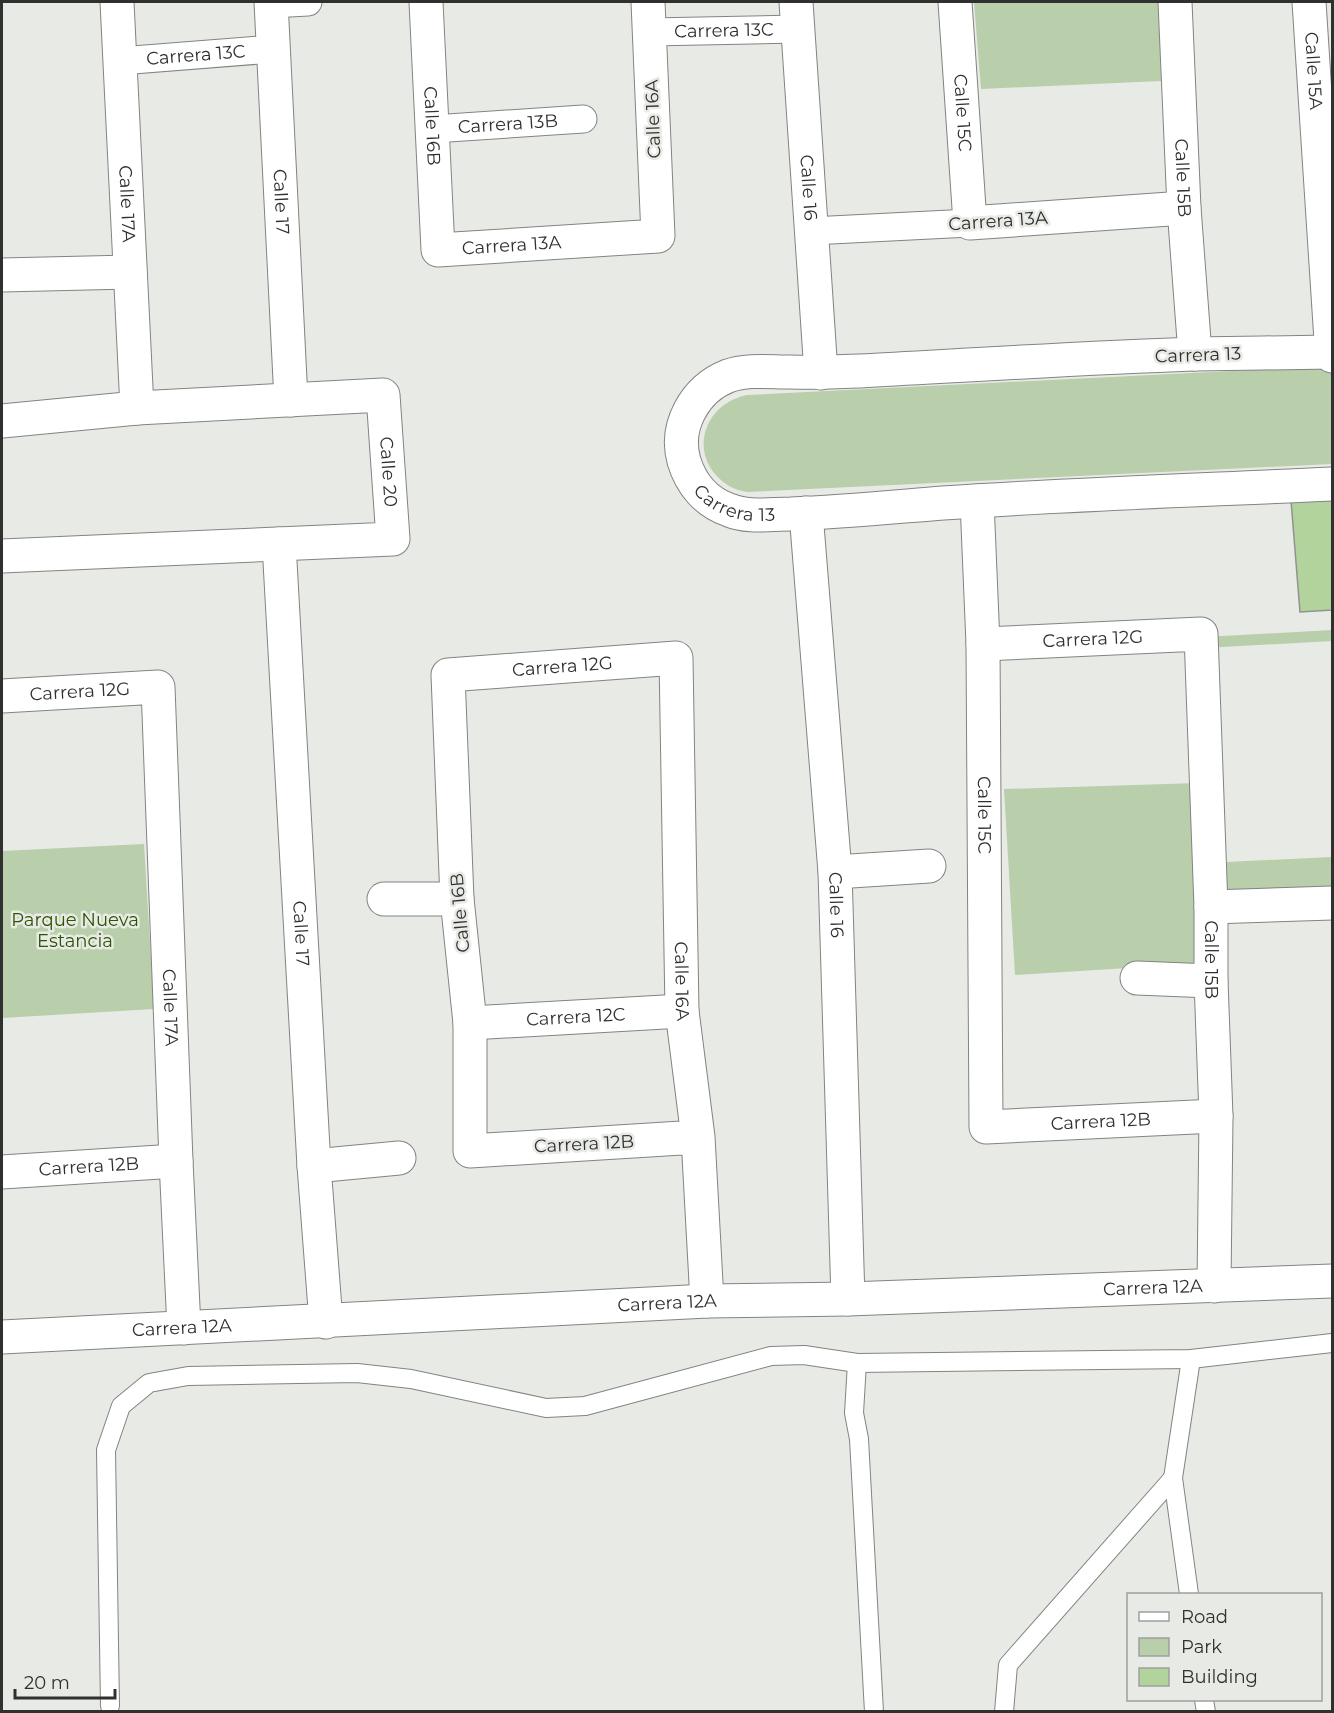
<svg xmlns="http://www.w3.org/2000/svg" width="1334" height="1713" font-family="Montserrat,sans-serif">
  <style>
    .green { fill: #b9ceab }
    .building { fill: #b2d39c; stroke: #919390; stroke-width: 1.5 }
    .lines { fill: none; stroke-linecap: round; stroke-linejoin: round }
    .service-casing { stroke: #828481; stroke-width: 20 }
    .pedestrian-casing { stroke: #828481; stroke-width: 29 }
    .minor-casing { stroke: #828481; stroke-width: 35 }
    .service { stroke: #fff; stroke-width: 18 }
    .pedestrian { stroke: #fff; stroke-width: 27 }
    .minor { stroke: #fff; stroke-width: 33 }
    .labels { text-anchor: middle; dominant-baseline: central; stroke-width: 5; stroke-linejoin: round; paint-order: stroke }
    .street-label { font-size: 18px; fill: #30312f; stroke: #e8eae6 }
    .park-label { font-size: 18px; fill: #2e5401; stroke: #e8eae6 }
  </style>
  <rect width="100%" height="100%" fill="#e8eae6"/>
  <g class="green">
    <path d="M974,2h185l2,79 -180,8z"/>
    <path d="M1332,366v98l-585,28c-6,-1 -13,-3 -18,-6 -42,-26 -29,-81 18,-91z"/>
    <path d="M1332,630v11l-128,7v-11z"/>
    <path d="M1198,783l9,180 -192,12 -11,-186z"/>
    <path d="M144,844l10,165 -152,9v-167z"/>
    <path d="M1332,857v29l-125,8 -1,-31z"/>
  </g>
  <path class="building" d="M1332,486v124l-32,2 -10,-124z"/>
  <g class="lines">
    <g class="service-casing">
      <g id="service">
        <path d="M857,1363l-3,50 5,26 15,273"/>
        <path d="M1189,1594l-16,-116 18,-119"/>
        <path d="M1204,1700l2,12"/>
        <path d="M110,1706l-4,-256 15,-44 28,-23 39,-7 169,-3 54,6 135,29 39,-2 186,-50 33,-1 53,8 334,-4 141,-16"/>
        <path d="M1004,1712l4,-47 165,-187"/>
      </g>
    </g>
    <g class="pedestrian-casing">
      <g id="pedestrian">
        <path d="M271,4l37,-2"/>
        <path id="s1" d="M650,32l148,-3"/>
        <path id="s2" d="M120,61l153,-12"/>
        <path id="s3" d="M433,129l150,-10"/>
        <path d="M811,231l159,-8"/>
      </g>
    </g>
    <g class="minor-casing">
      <g id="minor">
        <path id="s4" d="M117,2l20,406"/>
        <path id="s5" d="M271,2l20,398"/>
        <path id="s6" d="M426,2l12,248 220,-14 -10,-234"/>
        <path id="s7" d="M796,2l25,371"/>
        <path id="s8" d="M955,2l15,221 214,-15"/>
        <path id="s9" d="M1175,2l9,206 11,146"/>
        <path id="s10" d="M1309,2l23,354"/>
        <path d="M2,275l128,-3"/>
        <path id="s11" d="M1332,352c-46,1 -93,1 -139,2 -111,4 -222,11 -333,17 -24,1 -47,2 -70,1 -20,0 -43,-3 -62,4 -33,13 -54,50 -44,85 7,23 22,41 45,49 19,8 41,4 62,4 51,-2 102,-7 152,-11 130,-9 260,-13 389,-19"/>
        <path id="s12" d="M2,421l135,-13 246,-13 10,144 -391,17"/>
        <path id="s13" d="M977,501l6,143 3,483 230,-11"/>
        <path id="s14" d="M806,513l29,359 13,427"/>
        <path id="s15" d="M279,544l35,622 12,156"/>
        <path id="s16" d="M983,644l218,-10 10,273v74l5,135 -2,170"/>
        <path id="s17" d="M2,696l156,-9 18,474 8,167"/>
        <path d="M835,872l94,-6"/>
        <path d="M384,899h73"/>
        <path d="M1211,907l121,-4"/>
        <path d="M1137,978l74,3"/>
        <path id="s18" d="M470,1023l212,-12"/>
        <path id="s19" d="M698,1137l-228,14v-128l-13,-124 -9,-224 228,-17 6,353 16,126 9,164"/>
        <path d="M314,1166l85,-8"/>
        <path id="s20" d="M2,1172l174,-11"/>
        <path id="s21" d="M2,1337l705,-36 141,-2 484,-18"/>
      </g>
    </g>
    <use href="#service" class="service"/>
    <use href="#pedestrian" class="pedestrian"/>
    <use href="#minor" class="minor"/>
  </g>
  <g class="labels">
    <g class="street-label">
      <text stroke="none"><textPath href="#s1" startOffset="74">Carrera 13C</textPath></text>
      <text stroke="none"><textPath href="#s2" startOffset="76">Carrera 13C</textPath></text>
      <text stroke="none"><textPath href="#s10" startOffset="69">Calle 15A</textPath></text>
      <text stroke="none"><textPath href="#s8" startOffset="111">Calle 15C</textPath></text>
      <text transform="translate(653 119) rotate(-92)">Calle 16A</text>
      <text stroke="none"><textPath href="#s3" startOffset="75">Carrera 13B</textPath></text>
      <text stroke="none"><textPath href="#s6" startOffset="124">Calle 16B</textPath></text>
      <text stroke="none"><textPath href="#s9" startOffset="176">Calle 15B</textPath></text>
      <text stroke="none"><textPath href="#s7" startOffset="186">Calle 16</textPath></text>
      <text stroke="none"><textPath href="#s5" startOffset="200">Calle 17</textPath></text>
      <text stroke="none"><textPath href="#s4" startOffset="202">Calle 17A</textPath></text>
      <text transform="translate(998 221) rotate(-4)">Carrera 13A</text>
      <text stroke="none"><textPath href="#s6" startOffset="322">Carrera 13A</textPath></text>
      <text transform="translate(1198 355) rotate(-2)">Carrera 13</text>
      <text stroke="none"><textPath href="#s12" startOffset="459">Calle 20</textPath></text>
      <text stroke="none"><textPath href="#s11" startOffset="782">Carrera 13</textPath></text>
      <text stroke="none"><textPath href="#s16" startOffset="110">Carrera 12G</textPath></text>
      <text stroke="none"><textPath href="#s19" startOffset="820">Carrera 12G</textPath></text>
      <text stroke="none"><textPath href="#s17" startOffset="78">Carrera 12G</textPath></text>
      <text stroke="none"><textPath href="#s13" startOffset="314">Calle 15C</textPath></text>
      <text stroke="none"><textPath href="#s14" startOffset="393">Calle 16</textPath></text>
      <text transform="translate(460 913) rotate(-95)">Calle 16B</text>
      <text stroke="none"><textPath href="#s15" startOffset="390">Calle 17</textPath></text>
      <text stroke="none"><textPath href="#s16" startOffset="544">Calle 15B</textPath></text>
      <text stroke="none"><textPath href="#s19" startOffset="1257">Calle 16A</textPath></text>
      <text stroke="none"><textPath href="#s17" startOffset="477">Calle 17A</textPath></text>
      <text stroke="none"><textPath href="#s18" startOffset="106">Carrera 12C</textPath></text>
      <text stroke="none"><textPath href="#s13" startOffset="741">Carrera 12B</textPath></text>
      <text transform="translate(584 1144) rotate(-3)">Carrera 12B</text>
      <text stroke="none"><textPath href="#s20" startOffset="87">Carrera 12B</textPath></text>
      <text stroke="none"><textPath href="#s21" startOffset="1152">Carrera 12A</textPath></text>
      <text stroke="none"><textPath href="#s21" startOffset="666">Carrera 12A</textPath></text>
      <text stroke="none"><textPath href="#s21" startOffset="180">Carrera 12A</textPath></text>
    </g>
    <g class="park-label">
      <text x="75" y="920">Parque Nueva<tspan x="75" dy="21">Estancia</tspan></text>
    </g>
  </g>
  <rect width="1334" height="1713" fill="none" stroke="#30312f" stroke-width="6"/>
  <rect x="1127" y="1593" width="195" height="108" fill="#e8eae6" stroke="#9ea09d" stroke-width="1.5"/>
  <rect x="1139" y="1612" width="30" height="9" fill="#ffffff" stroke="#9ea09d" stroke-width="1.5"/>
  <text x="1181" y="1623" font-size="18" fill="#30312f">Road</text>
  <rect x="1139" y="1638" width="30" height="18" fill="#b9ceab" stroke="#9ea09d" stroke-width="1.5"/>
  <text x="1181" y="1653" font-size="18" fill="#30312f">Park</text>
  <rect x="1139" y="1668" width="30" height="18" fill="#b2d39c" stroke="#9ea09d" stroke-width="1.5"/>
  <text x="1181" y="1683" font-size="18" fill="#30312f">Building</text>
  <path d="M15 1689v9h100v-9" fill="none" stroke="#30312f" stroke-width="3"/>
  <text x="24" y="1689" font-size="18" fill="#30312f" stroke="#e8eae6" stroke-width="4.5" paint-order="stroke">20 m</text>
</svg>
